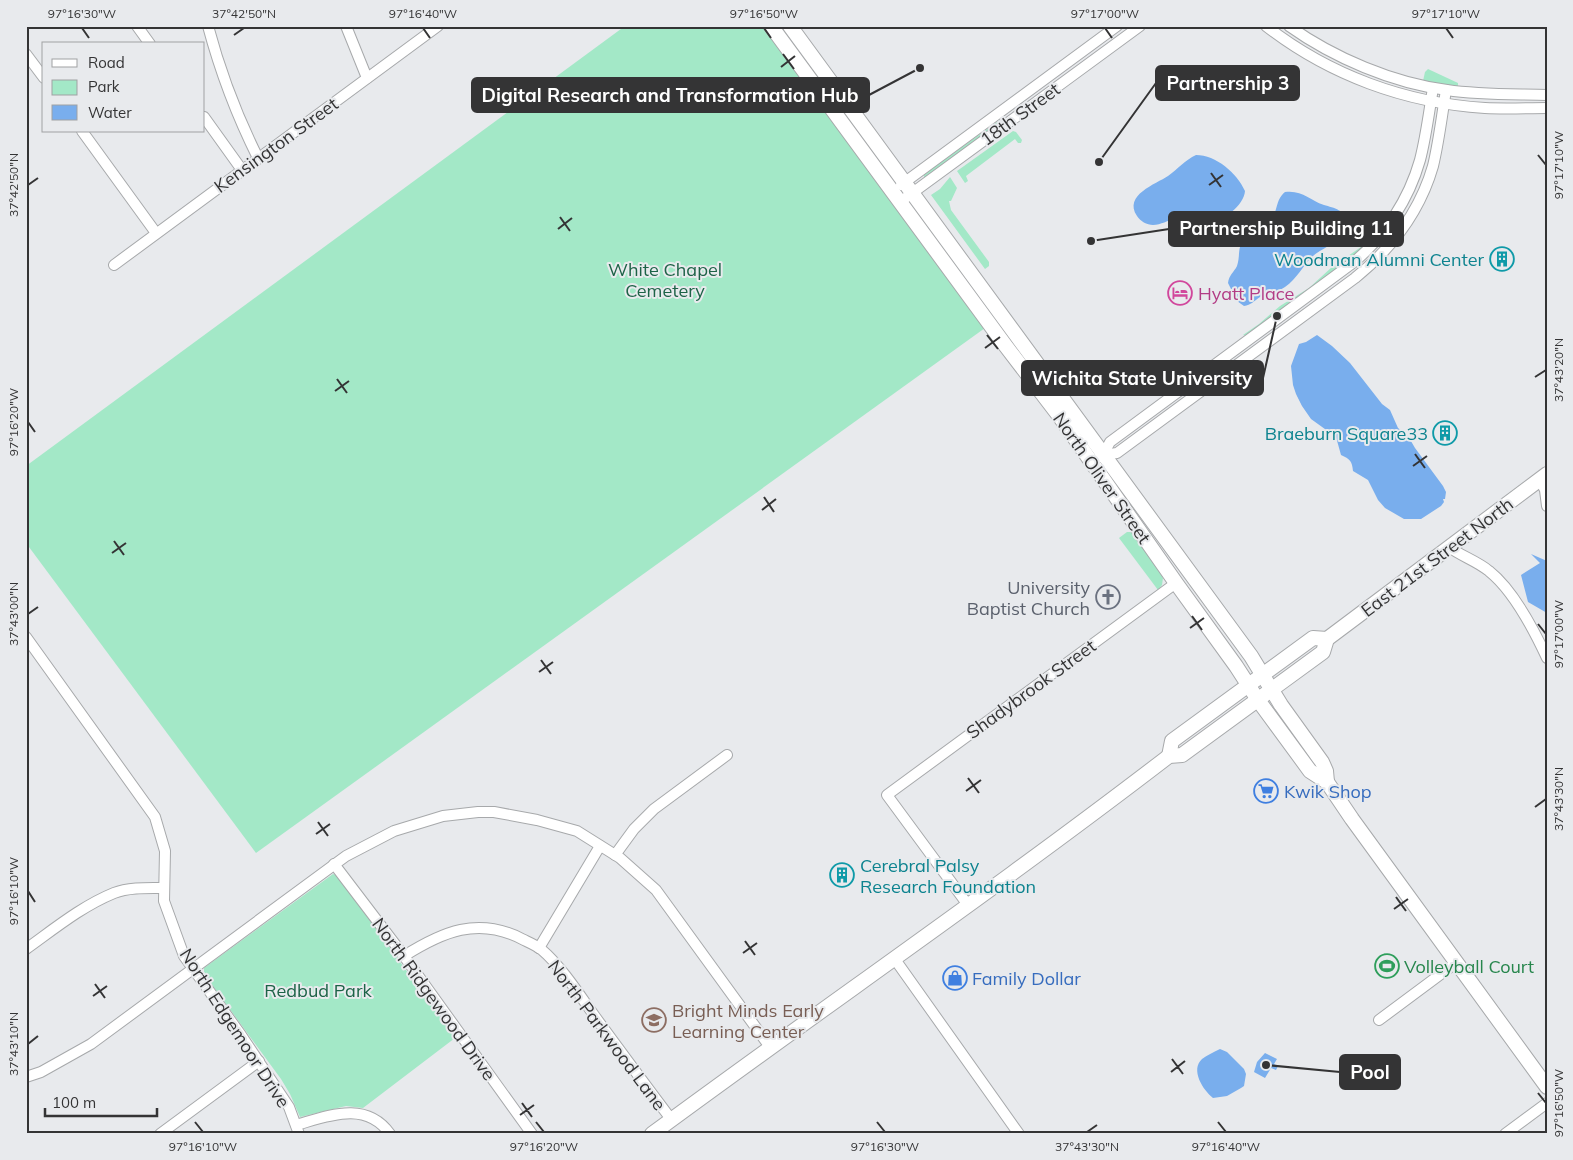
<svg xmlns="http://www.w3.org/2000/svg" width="1573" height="1160" font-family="Mulish,sans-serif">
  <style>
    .green { fill: #a3e8c7 }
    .water { fill: #79aeed }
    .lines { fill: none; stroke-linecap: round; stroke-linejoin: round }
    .minor-casing { stroke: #a7a9ab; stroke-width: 12 }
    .major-casing { stroke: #a7a9ab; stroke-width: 16 }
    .minor { stroke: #fff; stroke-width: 10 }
    .major { stroke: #fff; stroke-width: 14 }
    .ticks { fill: none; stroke: #343435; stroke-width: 2 }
    .labels { text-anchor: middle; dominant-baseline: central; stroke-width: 4; stroke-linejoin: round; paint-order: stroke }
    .street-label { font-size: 18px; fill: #343435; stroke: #e8eaed }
    .culture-label { font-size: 18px; fill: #0d838f; stroke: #e8eaed; text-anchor: end }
    .park-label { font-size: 18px; fill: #1d6347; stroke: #e8eaed }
    .hotel-label { font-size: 18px; fill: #b23c85; stroke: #e8eaed; text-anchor: start }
    .worship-label { font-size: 18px; fill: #5b616d; stroke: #e8eaed; text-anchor: end }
    .shop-label { font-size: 18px; fill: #366cbe; stroke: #e8eaed; text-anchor: start }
    .leisure-label { font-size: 18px; fill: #27864d; stroke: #e8eaed; text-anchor: start }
    .education-label { font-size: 18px; fill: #785e54; stroke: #e8eaed; text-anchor: start }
    .leader { fill: none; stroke: #343435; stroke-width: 2 }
    .callout-dot { fill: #343435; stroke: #e8eaed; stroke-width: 2 }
    .callout { fill: #343435; stroke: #343435; stroke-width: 2 }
    .callout-label { font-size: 19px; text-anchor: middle; font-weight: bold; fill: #fff }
    .neatline { fill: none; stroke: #343435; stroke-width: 2 }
    .ticks-label { font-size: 12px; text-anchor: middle; fill: #343435 }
  </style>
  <rect width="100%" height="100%" fill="#e8eaed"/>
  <g class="green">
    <path d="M625,26h137l223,302 -729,525 -230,-310v-77z"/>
    <path d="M1428,69l30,14v4l-35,-6 2,-9z"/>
    <path d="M1000,120v3l-76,55v-4z"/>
    <path d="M1013,131l3,1 6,8 -1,3h-3l-3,-4 -49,37 2,5 -3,2 -8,-12z"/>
    <path d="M950,177l7,11 -6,13h-2l2,9 38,52v4l-4,3 -54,-74 9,-6z"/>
    <path d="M1375,233l-1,4 -23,22 -54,38v2l-50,37 -4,-1 16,-11 21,-18 29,-18 23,-21 29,-20z"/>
    <path d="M1127,532h5l23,32 8,14 -1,7 -4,5 -39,-52z"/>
    <path d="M333,874l5,2 117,162 -92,70 -17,-2 -46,11 -10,-23 -9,-15 -77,-105v-6z"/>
    <path d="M1385,953l13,18 -9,7 -14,-18z"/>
  </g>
  <g class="water">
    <path d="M1196,155c20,0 41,18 49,36 -1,15 -24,32 -39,31 -10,-1 -20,-3 -31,-3 -7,1 -14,6 -22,6 -6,0 -13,-4 -16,-9 -14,-21 19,-32 31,-40 10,-7 17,-16 28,-21z"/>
    <path d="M1285,192c18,-2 24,8 39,13 10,3 22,5 22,17 1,20 -20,23 -33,34 -10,9 -16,23 -28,31 -7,5 -17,6 -25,10 -6,4 -9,8 -16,9l-7,-5 -9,-18c1,-8 6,-11 9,-17 4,-12 -1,-20 10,-29 7,-6 17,-6 23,-14 8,-11 5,-23 15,-31z"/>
    <path d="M1317,335l15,11 18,17 32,41 8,6 8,18 10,8 7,12 28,38 3,6 -1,7h-2l1,3 -3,4 -20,13h-17l-19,-11 -7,-8 -10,-20 -15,-9c-1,-10 -3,-12 -12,-16l-5,-18 -25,-18 -9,-13 -6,-12 -3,-9 -2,-19 8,-22 7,-2z"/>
    <path d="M1531,554l16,7v52l-19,-11 -7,-27 19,-12z"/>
    <path d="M1220,1049l7,3 17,17 2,5 -2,12 -3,2 -14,8 -14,2c-10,-8 -23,-28 -11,-39 5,-4 12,-7 18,-10z"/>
    <path d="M1265,1053l12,6 -3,5 4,2 -2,4 -5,-2 -6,10 -11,-6 3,-10z"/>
  </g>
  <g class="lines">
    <g class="minor-casing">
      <g id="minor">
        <path d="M137,26l13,18"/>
        <path d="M208,26c12,45 29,90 50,132"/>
        <path d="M346,26l21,52"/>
        <path d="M1266,26c63,49 139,77 219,82 21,1 41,0 62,0"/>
        <path d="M1289,26c45,32 104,57 158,64 33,5 67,4 100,5"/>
        <path d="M26,54l18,24"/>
        <path d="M204,117l38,53"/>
        <path d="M82,131l74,102"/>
        <path d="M901,185l216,-159"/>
        <path d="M900,202l240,-176"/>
        <path d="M114,265l324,-239"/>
        <path d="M1103,455l7,-13 244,-180c31,-26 55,-63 66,-102 6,-23 9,-48 13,-72"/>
        <path d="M1100,457l3,-2 14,-2 238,-175c36,-29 65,-67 78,-112 6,-25 9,-51 13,-76"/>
        <path d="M1540,480l5,10 2,16"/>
        <path d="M1449,547c12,9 28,14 40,24 24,19 45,59 58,87"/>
        <path d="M26,637l129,180 10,34 -1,50 20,55 57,79 48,72 10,27"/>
        <path d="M615,855l19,-26 20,-20 73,-54"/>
        <path d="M334,864l70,92 128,178"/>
        <path d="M968,905l-81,-110 289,-212"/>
        <path d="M539,948l61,-102"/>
        <path d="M26,949c28,-20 56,-43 88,-56 15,-6 35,-5 50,-5"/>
        <path d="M404,956c38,-24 74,-40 118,-17 6,3 14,6 20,11 19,16 39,47 54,68 25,34 50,68 75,101"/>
        <path d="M894,958l125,176"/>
        <path d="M1379,1020l78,-58"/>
        <path d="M26,1077l15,-5 50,-28 255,-188 48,-25 49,-15 35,-4h16l43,8 40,11 43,27 36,32 114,157"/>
        <path d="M296,1125c32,-9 70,-25 94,9"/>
        <path d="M160,1134l99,-73"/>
        <path d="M1505,1134l42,-31"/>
      </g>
    </g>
    <g class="major-casing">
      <g id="major">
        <path d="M771,26l234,319 55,72 116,166 60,83 22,34 52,71 17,11 25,37 195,268"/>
        <path d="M790,26l461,630 30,49 41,57 4,9 1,11"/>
        <path d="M1169,756l3,-15 141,-103 14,1"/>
        <path d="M652,1134c172,-127 348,-248 517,-378l13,-1 141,-103 4,-13 220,-165"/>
      </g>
    </g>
    <use href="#minor" class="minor"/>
    <use href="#major" class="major"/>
  </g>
  <path class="ticks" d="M82,28l7,10M423,28l7,10M764,28l7,10M1105,28l7,10M1446,28l7,10M234,35l10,-7M783,54l11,15M781,67l14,-11M1538,155l8,10M1211,173l10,14M28,185l10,-7M1209,185l14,-10M560,217l10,14M558,229l14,-11M987,335l11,14M985,348l15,-11M1535,377l11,-7M337,379l10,14M335,391l14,-10M28,422l7,10M1415,454l10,14M1413,466l14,-10M764,497l10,15M762,510l14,-11M114,541l10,14M112,553l14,-10M28,614l10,-7M1192,616l10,14M1538,624l8,10M1190,628l14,-10M541,660l10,14M539,672l14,-10M968,778l11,15M966,791l15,-11M1535,807l11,-8M318,822l10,14M316,834l14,-10M28,891l7,11M1396,897l10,14M1394,909l14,-10M745,941l10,14M743,953l14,-10M95,984l10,14M93,996l14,-10M28,1044l10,-8M1172,1059l11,15M1171,1072l14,-11M1538,1093l8,10M522,1103l10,14M520,1115l14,-10M195,1122l8,10M536,1122l8,10M877,1122l8,10M1218,1122l8,10M1087,1132l10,-7"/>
  <defs>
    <g id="building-ring" transform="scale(1.25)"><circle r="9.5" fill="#e8eaed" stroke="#0f9aa8" stroke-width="1.5"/><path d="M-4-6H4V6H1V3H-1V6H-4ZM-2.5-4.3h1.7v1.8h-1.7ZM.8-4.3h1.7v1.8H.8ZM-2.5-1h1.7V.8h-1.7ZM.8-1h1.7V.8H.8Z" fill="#0f9aa8"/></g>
    <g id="hotel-ring" transform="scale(1.25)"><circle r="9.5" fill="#e8eaed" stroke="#d1479c" stroke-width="1.5"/><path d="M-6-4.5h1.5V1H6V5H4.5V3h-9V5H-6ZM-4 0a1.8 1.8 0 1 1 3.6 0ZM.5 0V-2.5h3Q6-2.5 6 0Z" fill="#d1479c"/></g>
    <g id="church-ring" transform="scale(1.25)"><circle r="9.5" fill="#e8eaed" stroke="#6b7280" stroke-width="1.5"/><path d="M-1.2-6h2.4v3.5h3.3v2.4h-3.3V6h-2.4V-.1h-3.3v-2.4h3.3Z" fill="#6b7280"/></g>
    <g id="supermarket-ring" transform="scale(1.25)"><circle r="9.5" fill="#e8eaed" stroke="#3f7fe0" stroke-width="1.5"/><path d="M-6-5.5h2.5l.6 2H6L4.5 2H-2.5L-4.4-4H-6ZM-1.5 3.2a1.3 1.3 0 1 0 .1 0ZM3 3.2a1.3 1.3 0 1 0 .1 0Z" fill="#3f7fe0"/></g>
    <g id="stadium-ring" transform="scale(1.25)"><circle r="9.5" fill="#e8eaed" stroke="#2e9e5b" stroke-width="1.5"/><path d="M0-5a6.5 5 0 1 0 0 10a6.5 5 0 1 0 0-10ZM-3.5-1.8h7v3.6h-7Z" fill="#2e9e5b"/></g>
    <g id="shop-ring" transform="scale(1.25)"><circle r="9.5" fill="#e8eaed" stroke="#3f7fe0" stroke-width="1.5"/><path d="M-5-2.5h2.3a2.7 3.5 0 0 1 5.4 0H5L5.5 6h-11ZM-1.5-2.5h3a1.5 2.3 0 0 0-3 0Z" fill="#3f7fe0"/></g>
    <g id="school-ring" transform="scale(1.25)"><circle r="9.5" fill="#e8eaed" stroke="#8d6e63" stroke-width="1.5"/><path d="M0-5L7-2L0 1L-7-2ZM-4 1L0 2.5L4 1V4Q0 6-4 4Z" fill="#8d6e63"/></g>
  </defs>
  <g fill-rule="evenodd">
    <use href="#building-ring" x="1502" y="259"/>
    <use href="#hotel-ring" x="1180" y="293"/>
    <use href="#building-ring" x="1445" y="433"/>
    <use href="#church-ring" x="1108" y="597"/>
    <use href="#supermarket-ring" x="1266" y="791"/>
    <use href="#building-ring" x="842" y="875"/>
    <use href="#stadium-ring" x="1387" y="966"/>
    <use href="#shop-ring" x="955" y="978"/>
    <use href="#school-ring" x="654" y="1020"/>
  </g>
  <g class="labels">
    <g class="street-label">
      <text transform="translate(1020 114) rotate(-36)">18th Street</text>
      <text transform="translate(276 145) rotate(-36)">Kensington Street</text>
      <text transform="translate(1102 478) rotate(55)">North Oliver Street</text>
      <text transform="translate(1437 557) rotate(-37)">East 21st Street North</text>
      <text transform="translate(1031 689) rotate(-36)">Shadybrook Street</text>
      <text transform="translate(434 999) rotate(54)">North Ridgewood Drive</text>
      <text transform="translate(235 1028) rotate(57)">North Edgemoor Drive</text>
      <text transform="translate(607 1035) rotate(53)">North Parkwood Lane</text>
    </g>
    <g class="culture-label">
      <text x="1484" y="259">Woodman Alumni Center</text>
      <text x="1428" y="433">Braeburn Square33</text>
      <text x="860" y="865" text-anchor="start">Cerebral Palsy<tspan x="860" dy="21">Research Foundation</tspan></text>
    </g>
    <g class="park-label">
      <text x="665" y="269">White Chapel<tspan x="665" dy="21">Cemetery</tspan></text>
      <text x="318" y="990">Redbud Park</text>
    </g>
    <g class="hotel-label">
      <text x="1198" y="293">Hyatt Place</text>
    </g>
    <g class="worship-label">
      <text x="1090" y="587">University<tspan x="1090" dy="21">Baptist Church</tspan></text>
    </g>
    <g class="shop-label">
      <text x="1284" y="791">Kwik Shop</text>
      <text x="972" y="978">Family Dollar</text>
    </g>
    <g class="leisure-label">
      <text x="1404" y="966">Volleyball Court</text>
    </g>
    <g class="education-label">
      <text x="672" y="1010">Bright Minds Early<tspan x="672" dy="21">Learning Center</tspan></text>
    </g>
  </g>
  <path class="leader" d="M1099 162L1156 83M920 68L869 95M1091 241L1169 229M1277 316L1263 378M1266 1065L1340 1072"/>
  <g class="callout-dot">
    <circle cx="1099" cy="162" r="5"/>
    <circle cx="920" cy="68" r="5"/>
    <circle cx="1091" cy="241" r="5"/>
    <circle cx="1277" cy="316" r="5"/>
    <circle cx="1266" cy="1065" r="5"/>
  </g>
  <g class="callout">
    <rect x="1156" y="66" width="143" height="34" rx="5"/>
    <rect x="472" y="78" width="397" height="34" rx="5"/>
    <rect x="1169" y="212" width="234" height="34" rx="5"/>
    <rect x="1022" y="361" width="241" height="34" rx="5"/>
    <rect x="1340" y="1055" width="60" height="34" rx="5"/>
  </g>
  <g class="callout-label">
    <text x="1228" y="90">Partnership 3</text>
    <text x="670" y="102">Digital Research and Transformation Hub</text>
    <text x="1286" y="235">Partnership Building 11</text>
    <text x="1142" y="385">Wichita State University</text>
    <text x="1370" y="1079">Pool</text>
  </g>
  <rect width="1573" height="1160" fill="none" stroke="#e8eaed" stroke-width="55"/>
  <rect x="42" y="42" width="162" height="90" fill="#e8eaed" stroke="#a0a1a3"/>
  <rect x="52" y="59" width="25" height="8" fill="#ffffff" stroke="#a0a1a3"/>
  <text x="88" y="68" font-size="15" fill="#343435">Road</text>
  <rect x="52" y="80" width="25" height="15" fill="#a3e8c7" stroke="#a0a1a3"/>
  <text x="88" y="92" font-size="15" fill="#343435">Park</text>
  <rect x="52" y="105" width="25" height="15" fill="#79aeed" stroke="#a0a1a3"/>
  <text x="88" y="118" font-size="15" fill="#343435">Water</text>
  <path d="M45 1108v8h112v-8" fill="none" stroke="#343435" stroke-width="2.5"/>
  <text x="52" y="1108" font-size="15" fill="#343435" stroke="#e8eaed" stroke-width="4" paint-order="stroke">100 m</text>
  <rect x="28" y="28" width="1518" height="1104" class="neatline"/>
  <g class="ticks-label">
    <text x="82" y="18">97°16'30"W</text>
    <text x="244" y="18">37°42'50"N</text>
    <text x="423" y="18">97°16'40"W</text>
    <text x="764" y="18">97°16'50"W</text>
    <text x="1105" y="18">97°17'00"W</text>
    <text x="1446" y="18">97°17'10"W</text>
    <text transform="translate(1559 165) rotate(-90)" y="4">97°17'10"W</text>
    <text transform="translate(14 185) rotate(-90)" y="4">37°42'50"N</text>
    <text transform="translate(1559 370) rotate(-90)" y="4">37°43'20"N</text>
    <text transform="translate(14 422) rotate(-90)" y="4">97°16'20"W</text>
    <text transform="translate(14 614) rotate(-90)" y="4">37°43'00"N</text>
    <text transform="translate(1559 634) rotate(-90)" y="4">97°17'00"W</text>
    <text transform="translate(1559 799) rotate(-90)" y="4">37°43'30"N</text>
    <text transform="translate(14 891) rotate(-90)" y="4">97°16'10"W</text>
    <text transform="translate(14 1044) rotate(-90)" y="4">37°43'10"N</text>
    <text transform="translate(1559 1103) rotate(-90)" y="4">97°16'50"W</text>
    <text x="203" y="1151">97°16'10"W</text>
    <text x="544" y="1151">97°16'20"W</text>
    <text x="885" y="1151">97°16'30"W</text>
    <text x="1087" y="1151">37°43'30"N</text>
    <text x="1226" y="1151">97°16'40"W</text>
  </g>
</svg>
